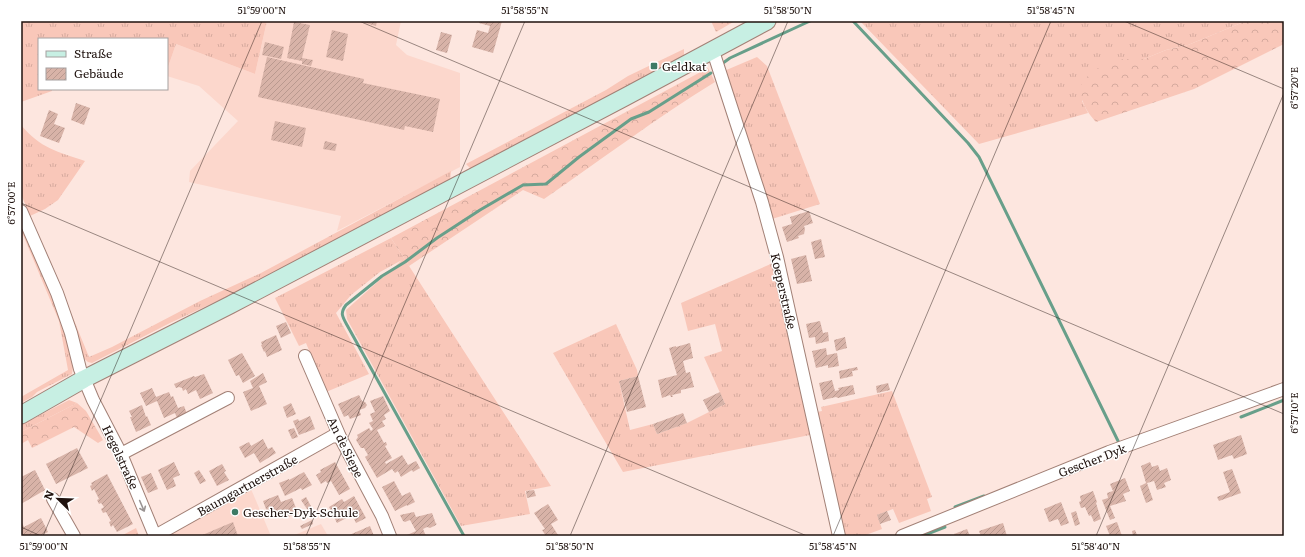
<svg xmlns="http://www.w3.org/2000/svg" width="1305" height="557" font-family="Literata,serif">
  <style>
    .built { fill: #fcd7cc }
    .grass { fill: url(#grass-tufts) }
    .forest { fill: url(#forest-crowns) }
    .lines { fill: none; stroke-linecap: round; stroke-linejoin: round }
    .stream { stroke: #689f8a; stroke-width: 3 }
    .building { fill: url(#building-hatch) }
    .minor-casing { stroke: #a28076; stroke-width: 14 }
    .secondary-casing { stroke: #a28076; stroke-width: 19 }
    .minor { stroke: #fff; stroke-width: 12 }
    .secondary { stroke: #c7efe3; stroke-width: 17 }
    .oneway { stroke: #9a9493 }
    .ticks { fill: none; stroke: #1f120e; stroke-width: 1; stroke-opacity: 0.45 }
    .poi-dot { fill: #3d7a65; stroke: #fff; stroke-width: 1.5 }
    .labels { text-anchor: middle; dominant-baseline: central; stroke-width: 3; stroke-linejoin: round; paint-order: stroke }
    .poi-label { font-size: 12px; fill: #1f120e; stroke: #fff; text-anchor: start }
    .street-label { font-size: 12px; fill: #1f120e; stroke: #fff }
    .neatline { fill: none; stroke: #1f120e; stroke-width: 1.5 }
    .ticks-label { font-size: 10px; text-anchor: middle; fill: #1f120e }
  </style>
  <defs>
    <pattern id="grass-tufts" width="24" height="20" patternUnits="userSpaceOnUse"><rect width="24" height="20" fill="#f9c7b9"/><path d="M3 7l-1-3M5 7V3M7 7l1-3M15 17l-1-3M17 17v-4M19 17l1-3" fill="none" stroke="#d5aa9e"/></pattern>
    <pattern id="forest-crowns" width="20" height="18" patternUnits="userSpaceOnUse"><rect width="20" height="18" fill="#f9c7b9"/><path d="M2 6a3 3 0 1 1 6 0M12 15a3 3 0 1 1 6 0" fill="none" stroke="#d5aa9e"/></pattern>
    <pattern id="building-hatch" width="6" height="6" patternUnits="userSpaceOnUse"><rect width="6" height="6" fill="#d8b3a8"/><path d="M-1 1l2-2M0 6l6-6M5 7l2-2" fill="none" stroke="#b9998f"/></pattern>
  </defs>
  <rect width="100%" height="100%" fill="#fde6df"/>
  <g class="built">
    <path d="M267,21h134l-5,24 11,10 53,18v94l-123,64 4,-15 -152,-34 1,-11 48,-50 -39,-35 -32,-10v-6l9,-26 79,30z"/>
    <path d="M251,489l20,47h-102v-1z"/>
    <path d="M321,524l7,12h-36z"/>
  </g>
  <g class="grass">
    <path d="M21,21h246l-12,53 -79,-30 -9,26v-31h-128v50h13v2l-31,11z"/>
    <path d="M860,21h386l-58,24 -22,5 -22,9h-22l-40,42 6,12 -109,31z"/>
    <path d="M684,49v7l-213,113 -5,-5 140,-74 22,-14z"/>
    <path d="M757,57l10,9 53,138 -48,15 -48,-148z"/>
    <path d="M21,125c19,23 37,27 64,36l-27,39 -13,9 -15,7 -9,-22z"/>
    <path d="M451,171l-1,10 -205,107 -75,35 -78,40 -4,-1 -7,-6 -10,-43 18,44 23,-10 88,-46 61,-28z"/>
    <path d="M21,216l43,107 9,44 -1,7 -35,18 -5,5 -11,6v-6l47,-27 -9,-49 -38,-91z"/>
    <path d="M391,238l160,248 -26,5 5,23 -69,12 -114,-207 -1,-9 56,-50 -22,12 -29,23 -15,18 33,61 -43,18 -20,-49 -7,3 -24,-48z"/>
    <path d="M773,263l37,172 -187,37 -70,-119 63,-29 21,46 1,6 -19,5 11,49 23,-6 4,10 30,-11 38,-19 -21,-47 18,-6 -7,-27 -27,7 -7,-28z"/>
    <path d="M892,391l40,106 -5,2 4,12 -32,12 -6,-14 -16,6 5,14 -19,7h-18l-28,-124 5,-1 -1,-4z"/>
    <path d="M69,400l8,3 -56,29v-7z"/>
    <path d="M136,528l3,8h-18z"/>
  </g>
  <g class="forest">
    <path d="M711,21h24l-19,11z"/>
    <path d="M1246,21h38v23l-90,45 -98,33c-11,-13 -14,-18 -16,-35l10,-14 16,-10 16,-4h22l22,-9 22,-5z"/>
    <path d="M708,68l7,14c-59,36 -114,78 -171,117l-21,-9 -114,76 -18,-28z"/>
    <path d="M77,403l9,8 17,29 -5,3 -24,-16 -42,21 -4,-8 -7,4v-12z"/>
  </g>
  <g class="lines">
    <g class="stream">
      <path d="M853,21l115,122 11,14 141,288"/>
      <path d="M723,63l7,-5 80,-37"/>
      <path d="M1241,417l43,-17"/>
      <path d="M955,507l29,-11"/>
      <path d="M464,536l-117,-211c-5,-9 -7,-12 -1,-20l36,-29 23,-14 32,-24 43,-28 43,-25 23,-1 33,-27 52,-38 18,-7 62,-39"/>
      <path d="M922,536l23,-9"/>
    </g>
  </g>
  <g class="building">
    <path d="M359,21h18l-1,5z"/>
    <path d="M479,21h23l-9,32 -21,-6 5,-17 11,3 2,-7 -11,-3z"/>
    <path d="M294,22l16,3 -8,33 11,2 -2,6 -9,-2v-3l-15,-3z"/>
    <path d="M332,30l16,4 -5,27 -17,-4z"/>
    <path d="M441,32l11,3 -5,18 -11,-3z"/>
    <path d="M265,42l19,5 -3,12 -19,-4z"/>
    <path d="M267,57l97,22 -1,4 77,16 -7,33 -28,-6 -1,4 -146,-33z"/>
    <path d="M76,103l14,5 -6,17 -13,-5z"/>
    <path d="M49,110l9,4 -4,10 11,4 -6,15 -19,-7z"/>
    <path d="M275,121l31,7 -4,19 -31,-7z"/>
    <path d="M325,141l12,3 -2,7 -12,-2z"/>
    <path d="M809,211l4,12 -9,3 1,3 -1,5 -6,2 1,2 -12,4 -5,-15 10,-3 -2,-7z"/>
    <path d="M821,239l4,18 -10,2 -4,-17z"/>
    <path d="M806,255l6,26 -15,3 -6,-25z"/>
    <path d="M820,321l3,12 5,-1 1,9 -13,3 -1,-7 -6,1 -3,-14z"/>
    <path d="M286,322l5,11 -10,5 -5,-12z"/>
    <path d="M276,335l6,15 -15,7 -2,-6 -1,1 -3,-7h1l-1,-3z"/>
    <path d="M845,337l2,11 -11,3 -2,-11z"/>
    <path d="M690,343l3,15 -10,3 3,12 4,-1 4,15 -13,3v3l-9,2 1,2h-2l-1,-2 -8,3 -4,-18 19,-5 -8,-27 7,-2v1z"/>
    <path d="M826,348l1,7 10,-2 2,13 -11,2v-3l-12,3 -4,-17z"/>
    <path d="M242,353l13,23 -12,7 -4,-8 -3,1 -8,-16z"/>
    <path d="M857,367l1,3 -6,1 1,5 -13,3 -1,-8z"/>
    <path d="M263,373l4,9 -8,4 8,18 -16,7 -8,-19 10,-4 -3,-7z"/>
    <path d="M204,374l9,19 -13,6 -4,-9 -8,4 -2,-5 -3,2 -1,-3 -3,-1 -3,1 -2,-4 20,-8 1,1z"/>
    <path d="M638,376l8,31 -19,5 -8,-31z"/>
    <path d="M832,380l3,11 4,-1 -1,-2 15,-3 2,9 -17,4 -2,-1 -13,3 -4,-17z"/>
    <path d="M888,383l2,7 -13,3 -1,-7z"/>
    <path d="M152,388l4,9 13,-5 2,5 2,-1 5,12 6,-2 3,8 -10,4 -2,-5 -11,5 -7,-17 -11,5 -6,-13z"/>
    <path d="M720,392l5,12 -16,8 -6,-12z"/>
    <path d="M359,395l3,6 3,1 2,3 -2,3 -6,2 2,5 -11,4 -2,-4 -4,2 -6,-13z"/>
    <path d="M383,396l7,15 -6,4 2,4 -4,2 3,5 -8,4 7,13 2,-1 1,3 -2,1 7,12 -7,4 1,2 16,-9 6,10 8,-4 4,7 -7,4 -1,-2 -11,7 -3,-6 -3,2 -3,-4 -15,9 -12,-21 3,-2 -4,-7h-3l-5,-8 2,-3 -1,-2 12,-7 2,3 2,-2 -4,-6 4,-2 -3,-7 5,-2 -5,-11z"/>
    <path d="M291,403l5,11 -9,4 -4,-11z"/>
    <path d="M142,405l4,12 1,-1 4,9 -15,7 -6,-15h2l-3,-6z"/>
    <path d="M683,413l4,10 -30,11 -4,-10z"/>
    <path d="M310,416l5,13 -16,6 -6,-14 5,-2 1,2z"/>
    <path d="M294,428l4,9 -6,2 -4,-9z"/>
    <path d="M1241,435l6,19 -13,5 -2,-4 -14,5 -5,-15z"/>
    <path d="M263,439l5,10 4,-2 4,6 -16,10 -6,-10 -9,5 -6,-11 10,-5 2,4z"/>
    <path d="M77,448l11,20 -32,16 -10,-20z"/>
    <path d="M174,462l6,13 -7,3 3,8 -9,4 -9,-20z"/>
    <path d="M335,462l15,27 -11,6 -8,-14 -4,2 -1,-2 -5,3 -5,-9 5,-3 -1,-2z"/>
    <path d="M1150,462l2,5 6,-2 2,6 7,-3 4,12 -7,3 2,4 -9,3 -3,-9 -7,2 6,17 -7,3 -6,-17 6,-3 -5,-17z"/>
    <path d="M222,464l4,7 -2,1 5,8 -12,6 -8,-15z"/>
    <path d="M1232,469l9,24 -22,8 -2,-4 13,-5 -7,-20z"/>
    <path d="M35,470l10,20 -24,14v-27z"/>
    <path d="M199,470l7,11 -6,3 -6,-11z"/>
    <path d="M304,472l8,13 -10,5 -1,-2 -16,8 -6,-13 10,-4v1z"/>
    <path d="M151,473l7,16 -10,4 -7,-16z"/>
    <path d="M107,474l26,50 -16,8 -4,-7 -2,2 -2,-5 2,-1 -5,-9 -3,1 -2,-4 3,-2 -3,-4 -2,1 -2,-4 2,-1 -5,-10 -2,2 -2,-5 2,-1 -1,-2z"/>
    <path d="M1125,478l5,13 -7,3 3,7 -16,5 5,12 -5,2 -8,-20 6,-2 -1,-5 6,-2 -3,-7z"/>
    <path d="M394,481l8,15 8,-4 5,10 -8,4v-1l-12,6 -13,-24z"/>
    <path d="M534,490l2,6 -9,2 -1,-7z"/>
    <path d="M1093,491l4,11 -1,1 5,16 -7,3 -3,-7 -2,1 -4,-9 -4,1 -2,-6 2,-1 -1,-5z"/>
    <path d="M278,495l3,7 11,-4 6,15 -12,5 -3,-7 -14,6 -6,-16z"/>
    <path d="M354,496l12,22 -10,5 -2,-4 2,-1 -2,-4 -17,9 -8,-16 13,-8 2,3z"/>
    <path d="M306,497l7,13 -4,2 -8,-12z"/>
    <path d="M1061,502l8,21 -8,3 -3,-7 -9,3 -5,-13z"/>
    <path d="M548,504l10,16 -7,4 7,11 -1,1h-11l-4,-6 3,-1 -11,-16z"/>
    <path d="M887,511l4,9 -11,4 -3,-9z"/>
    <path d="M1076,511l4,13 -5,2 -4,-13z"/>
    <path d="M414,512l2,5 16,-4 4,11 1,-1 -1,2 -6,3 -3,-1 -4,2 3,7h-21l11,-5 -6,-11 -5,2 -2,-1 -3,-6z"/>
    <path d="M41,518l7,14 -8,4h-19v-15l3,6z"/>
    <path d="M312,520l1,4 -11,5 -2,-3z"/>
    <path d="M233,522l5,14h-38z"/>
    <path d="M1117,522l5,14h-12l-4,-10z"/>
    <path d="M1003,523l4,13h-26l-2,-5z"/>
    <path d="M370,526l4,10h-27z"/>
    <path d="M967,529l3,7h-15l-1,-2z"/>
    <path d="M1135,530l2,5 -4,1 -1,-5z"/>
  </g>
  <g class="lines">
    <g class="minor-casing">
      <g id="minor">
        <path d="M713,51l49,151 15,55 62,279"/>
        <path d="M21,211l36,82 14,40 9,36 13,31 28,54 34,82"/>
        <path d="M305,356l35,81 42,79 8,20"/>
        <path d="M121,454l107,-56"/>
        <path d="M53,499l21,37"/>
        <path d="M155,536l178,-100 7,1"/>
        <path d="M902,536l207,-84 175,-63"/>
      </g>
    </g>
    <g class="secondary-casing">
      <path id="secondary" d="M21,415l63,-36 146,-74 395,-208 142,-76"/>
    </g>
    <use href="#minor" class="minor"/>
    <use href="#secondary" class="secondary"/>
  </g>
  <defs><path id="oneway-shaft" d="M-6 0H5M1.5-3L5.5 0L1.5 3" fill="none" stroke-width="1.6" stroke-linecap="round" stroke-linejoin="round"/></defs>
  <use class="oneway" href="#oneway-shaft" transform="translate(142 506) rotate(67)"/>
  <path class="ticks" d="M359,21l925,393M1124,21l160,68M21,203l786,333M21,527l20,9M43,536l219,-515M306,536l219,-515M570,536l218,-515M833,536l218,-515M1096,536l188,-443"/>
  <g class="poi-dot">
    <rect x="650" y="62" width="8" height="8" rx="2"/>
    <circle cx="235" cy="512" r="4"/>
  </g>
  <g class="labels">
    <g class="poi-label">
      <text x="662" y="66">Geldkat</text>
      <text x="243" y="512">Gescher-Dyk-Schule</text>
    </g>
    <g class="street-label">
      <text transform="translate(784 291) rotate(77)">Koeperstraße</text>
      <text transform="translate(346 447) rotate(64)">An de Siepe</text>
      <text transform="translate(121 457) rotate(65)">Hegelstraße</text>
      <text transform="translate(1092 460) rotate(-21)">Gescher Dyk</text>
      <text transform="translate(247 485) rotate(-29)">Baumgartnerstraße</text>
    </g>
  </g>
  <rect width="1305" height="557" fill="none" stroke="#ffffff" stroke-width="44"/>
  <rect x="38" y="38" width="130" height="52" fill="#ffffff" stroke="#a5a09f"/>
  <rect x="46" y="51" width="20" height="6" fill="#c7efe3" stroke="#a5a09f"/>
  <text x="74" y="58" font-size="12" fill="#1f120e">Straße</text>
  <rect x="46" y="68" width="20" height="12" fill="url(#building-hatch)" stroke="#a5a09f"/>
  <text x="74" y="78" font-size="12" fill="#1f120e">Gebäude</text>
  <g transform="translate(58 499) rotate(293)" stroke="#ffffff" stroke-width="3" paint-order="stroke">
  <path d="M0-3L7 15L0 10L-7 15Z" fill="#1f120e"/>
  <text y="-6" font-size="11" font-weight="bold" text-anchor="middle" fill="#1f120e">N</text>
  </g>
  <rect x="22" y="22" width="1261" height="513" class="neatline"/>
  <g class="ticks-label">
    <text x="262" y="14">51°59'00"N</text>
    <text x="525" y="14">51°58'55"N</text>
    <text x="788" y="14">51°58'50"N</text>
    <text x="1051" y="14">51°58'45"N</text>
    <text transform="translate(1294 88) rotate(-90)" y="4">6°57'20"E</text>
    <text transform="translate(11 203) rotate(-90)" y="4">6°57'00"E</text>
    <text transform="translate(1294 413) rotate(-90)" y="4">6°57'10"E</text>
    <text x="44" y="550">51°59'00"N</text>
    <text x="307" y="550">51°58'55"N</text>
    <text x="570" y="550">51°58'50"N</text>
    <text x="833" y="550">51°58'45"N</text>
    <text x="1096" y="550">51°58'40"N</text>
  </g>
</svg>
